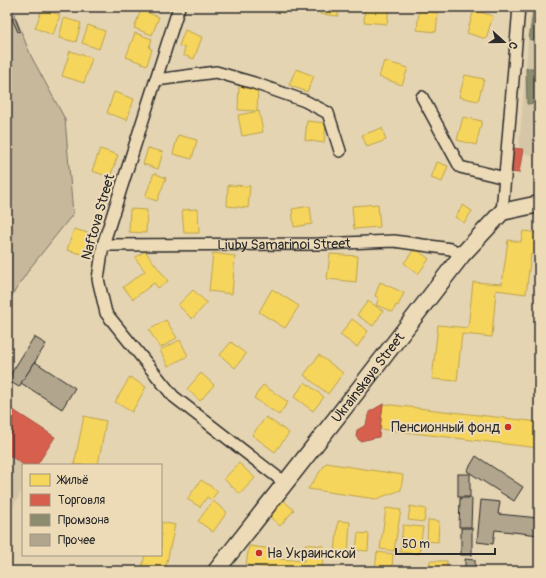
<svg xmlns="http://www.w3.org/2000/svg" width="546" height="578" font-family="Pangolin,sans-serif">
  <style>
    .built { fill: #d5c6a7 }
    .green { fill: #c7b89c; stroke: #797264 }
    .homes { fill: #f6d55c; stroke: #b9a24d }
    .shops { fill: #d6604d; stroke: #a35043 }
    .industry { fill: #8c8c6e; stroke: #6f6f5a }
    .building { fill: #b1a58d; stroke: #2b2b2b }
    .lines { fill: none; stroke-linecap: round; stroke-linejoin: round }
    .street-casing { stroke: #2b2b2b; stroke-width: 14 }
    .secondary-casing { stroke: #2b2b2b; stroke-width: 19 }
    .street { stroke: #eddbb8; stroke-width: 11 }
    .secondary { stroke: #eddbb8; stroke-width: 16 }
    .poi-dot { fill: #c8321e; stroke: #eddbb8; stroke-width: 1.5 }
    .labels { text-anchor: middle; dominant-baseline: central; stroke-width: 4; stroke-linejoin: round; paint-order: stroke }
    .street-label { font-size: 14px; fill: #2b2b2b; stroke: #eddbb8 }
    .poi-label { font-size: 14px; fill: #2b2b2b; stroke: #eddbb8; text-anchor: end }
  </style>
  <rect width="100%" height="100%" fill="#e5d4b2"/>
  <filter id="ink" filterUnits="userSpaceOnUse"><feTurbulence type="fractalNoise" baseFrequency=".025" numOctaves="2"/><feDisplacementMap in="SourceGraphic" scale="8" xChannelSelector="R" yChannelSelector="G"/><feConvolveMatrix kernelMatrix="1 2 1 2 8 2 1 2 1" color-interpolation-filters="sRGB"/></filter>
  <g filter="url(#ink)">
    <g class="built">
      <path d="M531,7h8v151l-15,-5v-5l-5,-1z"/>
      <path d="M7,406l30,59h-14v24l-16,28z"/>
    </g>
    <path class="green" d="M7,7h5v2l19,47 34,63 8,95 -43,54 -23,35z"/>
    <g class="homes">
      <path d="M263,7h22l-1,6 -21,-4z"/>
      <path d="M320,7h19l-1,9 -18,-2z"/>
      <path d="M365,7h24l-2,17 -23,-2z"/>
      <path d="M42,9l18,6 -7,20 -18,-7z"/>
      <path d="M141,10l18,7 -7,18 -18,-7z"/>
      <path d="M474,10l19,6 -7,23 -19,-6z"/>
      <path d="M419,11l19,2 -2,19 -19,-2z"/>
      <path d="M64,18l17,5 -5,19 -17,-4z"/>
      <path d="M88,25l17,6 -6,18 -17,-6z"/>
      <path d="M185,30l17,7 -8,22 -11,-4 2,-7 -6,-2z"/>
      <path d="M135,33l17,6 -3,9 3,1 -5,16 -21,-8z"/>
      <path d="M70,51l22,7 -8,25 -22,-7z"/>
      <path d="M384,61l24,7 -6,17 -23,-8z"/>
      <path d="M296,69l18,7 -7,16 -18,-7z"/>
      <path d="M465,75l19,4 -6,22 -19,-4z"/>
      <path d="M239,85l19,1 -1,25 -19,-1z"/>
      <path d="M114,92l20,7 -7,21 -20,-7z"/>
      <path d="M259,111l4,21 -21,4 -4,-21z"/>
      <path d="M463,117l19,4 -6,24 -19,-5z"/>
      <path d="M307,121l19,2 -2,20 -19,-3z"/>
      <path d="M382,128l4,12 -19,7 -5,-12z"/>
      <path d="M178,135l19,5 -5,19 -19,-5z"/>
      <path d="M148,148l15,4 -5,17 -15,-5z"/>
      <path d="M100,149l18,6 -8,22 -18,-6z"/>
      <path d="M437,162l11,4 -6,16 -11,-4z"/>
      <path d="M154,173l12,5 -9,23 -12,-4z"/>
      <path d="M228,185l22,1 -2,22 -21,-2z"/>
      <path d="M378,204l2,23 -26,2 -2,-23z"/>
      <path d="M463,205l9,6 -8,12 -9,-6z"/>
      <path d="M310,206l2,18 -18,3 -2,-18z"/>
      <path d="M130,209l17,1 -1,23 -17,-1z"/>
      <path d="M198,209l1,24h-15l-2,-23z"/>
      <path d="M74,229l18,5 -7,21 -18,-5z"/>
      <path d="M523,231l16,2v22l-8,-1 -5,40 -30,-4 -4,47 -30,-3 -5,47 -25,-2 6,-54 30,3 5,-46 29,2 6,-44 13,2z"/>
      <path d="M415,248l14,11 -11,15 -14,-11z"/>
      <path d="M145,251l23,30 -10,7 -4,-5 -21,16 -10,-12 22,-16 -10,-13z"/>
      <path d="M213,253l22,3 -3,38 -23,-3z"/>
      <path d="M330,254l28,2 -2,26 -29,-3z"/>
      <path d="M380,282l24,11 -6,13 -2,-1 -3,7 -17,-7 3,-7 -4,-2z"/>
      <path d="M272,289l27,17 -14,22 -26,-16z"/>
      <path d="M193,290l14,13 -15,16 -14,-14z"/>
      <path d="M368,301l15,10 -10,15 -16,-11z"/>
      <path d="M352,319l16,12 -11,16 -17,-12z"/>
      <path d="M166,320l11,18 -17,10 -11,-18z"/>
      <path d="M180,340l8,16 -20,10 -8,-16z"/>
      <path d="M231,342l15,12 -11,14 -15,-13z"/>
      <path d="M319,355l24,18 -15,21 -24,-19z"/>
      <path d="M201,373l13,12 -14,16 -13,-12z"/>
      <path d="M130,377l16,10 -14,25 -17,-10z"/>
      <path d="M305,382l19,15 -11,14 -19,-14z"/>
      <path d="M263,385l25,17 -9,13 -25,-17z"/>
      <path d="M383,404l156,18v26l-159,-19z"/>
      <path d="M84,416l22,5 -8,44h-24z"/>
      <path d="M266,417l23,16 -14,19 -23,-17z"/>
      <path d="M239,463l16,15 -15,16 -16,-15z"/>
      <path d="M326,463l77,12 -2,15 -25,9 -68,-10z"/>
      <path d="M201,480l17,11 -7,9 -4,-3 -7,10 -13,-8z"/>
      <path d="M283,500l11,10 -14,16 -11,-10z"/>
      <path d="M213,501l14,11 -14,20 -15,-11z"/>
      <path d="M410,506l16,3 -2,13 -16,-2z"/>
      <path d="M386,508l15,2 -7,41 -14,-2z"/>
      <path d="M428,520l11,1 -1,21 -11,-1z"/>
      <path d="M338,521l12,1 -2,32 -13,-1z"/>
      <path d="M161,522l14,3 -10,46h-24l4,-16h16z"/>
      <path d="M403,525l20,2 -4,27 -19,-2z"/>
      <path d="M358,533l11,1 -1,17 -12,-1z"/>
      <path d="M305,544l19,2 -2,25h-54l1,-3 -23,-3 3,-19 32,4 -1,9 24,2z"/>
      <path d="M377,552l16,2 -1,17h-17z"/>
      <path d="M430,561h17v10h-18z"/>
    </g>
    <g class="shops">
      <path d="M512,148l11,1 -4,24 -10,-1z"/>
      <path d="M383,404l-4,33 -19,4 -4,-4 1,-7 9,-5 3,-13z"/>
      <path d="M7,406l48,31 -18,28h-13l-17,-11z"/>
    </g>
    <g class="industry">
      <path d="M534,7h5v36l-10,-4z"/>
      <path d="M526,68h13v35l-12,1z"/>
    </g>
    <g class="building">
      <path d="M15,18l5,13 -2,1 -6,-13z"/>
      <path d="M34,337l12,7 -27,43 -12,-7z"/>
      <path d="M35,362l40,26 -13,21 -41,-26z"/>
      <path d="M476,456l47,31 -9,14 -47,-30z"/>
      <rect x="458" y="474" width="12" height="23"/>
      <path d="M460,498h12l-1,29h-12z"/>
      <path d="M481,500l19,2 -2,12 41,4v17l-44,-5 -2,14 -16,-2z"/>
      <rect x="461" y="528" width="11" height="27"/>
      <path d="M465,559l10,1v11h-10z"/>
    </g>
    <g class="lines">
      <g class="street-casing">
        <g id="street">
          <path d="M179,7l-76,238 -5,34 8,34 67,83 112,87"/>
          <path d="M156,80l60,-8 38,11 51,18 23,12 12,38"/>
          <path d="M422,97l38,70 45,11"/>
          <path d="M502,212l17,-205"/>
          <path id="s1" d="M103,245l216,-1 75,-3 57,8 11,6"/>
        </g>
      </g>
      <g class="secondary-casing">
        <g id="secondary">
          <path id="s2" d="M216,571l143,-182 103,-134 40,-43 37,-8"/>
        </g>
      </g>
      <use href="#street" class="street"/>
      <use href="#secondary" class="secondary"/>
    </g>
  </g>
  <g class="poi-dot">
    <circle cx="508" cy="427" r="4"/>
    <circle cx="259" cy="553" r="4"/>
  </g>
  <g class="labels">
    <g class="street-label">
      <text transform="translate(98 217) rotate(-74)">Naftova Street</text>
      <text stroke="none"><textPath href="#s1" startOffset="181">Liuby Samarinoi Street</textPath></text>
      <text stroke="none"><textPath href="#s2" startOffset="246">Ukrainskaya Street</textPath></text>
    </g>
    <g class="poi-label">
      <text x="500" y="427">Пенсионный фонд</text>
      <text x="267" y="553" text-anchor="start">На Украинской</text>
    </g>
  </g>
  <rect width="546" height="578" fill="none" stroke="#eddbb8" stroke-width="24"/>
  <rect x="12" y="12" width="522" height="554" fill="none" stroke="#2b2b2b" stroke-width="1.5" filter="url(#ink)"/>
  <rect x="22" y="464" width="140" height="92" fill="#eddbb8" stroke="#9f9580"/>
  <rect x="30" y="474" width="20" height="12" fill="#f6d55c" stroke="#9f9580"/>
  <text x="58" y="484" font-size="12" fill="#2b2b2b">Жильё</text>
  <rect x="30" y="494" width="20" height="12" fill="#d6604d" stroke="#9f9580"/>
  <text x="58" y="504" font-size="12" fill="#2b2b2b">Торговля</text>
  <rect x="30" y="514" width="20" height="12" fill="#8c8c6e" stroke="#9f9580"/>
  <text x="58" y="524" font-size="12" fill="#2b2b2b">Промзона</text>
  <rect x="30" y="534" width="20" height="12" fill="#b1a58d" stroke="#9f9580"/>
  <text x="58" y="544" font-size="12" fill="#2b2b2b">Прочее</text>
  <g transform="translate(504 42) rotate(111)" stroke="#eddbb8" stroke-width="3" paint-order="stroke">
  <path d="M0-3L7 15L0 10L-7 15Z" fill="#2b2b2b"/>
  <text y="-6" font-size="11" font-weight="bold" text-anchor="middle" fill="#2b2b2b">С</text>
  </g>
  <path d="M396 548v6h99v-6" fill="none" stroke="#2b2b2b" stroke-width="2"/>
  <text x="402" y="548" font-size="12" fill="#2b2b2b" stroke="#eddbb8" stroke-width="3" paint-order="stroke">50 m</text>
</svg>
